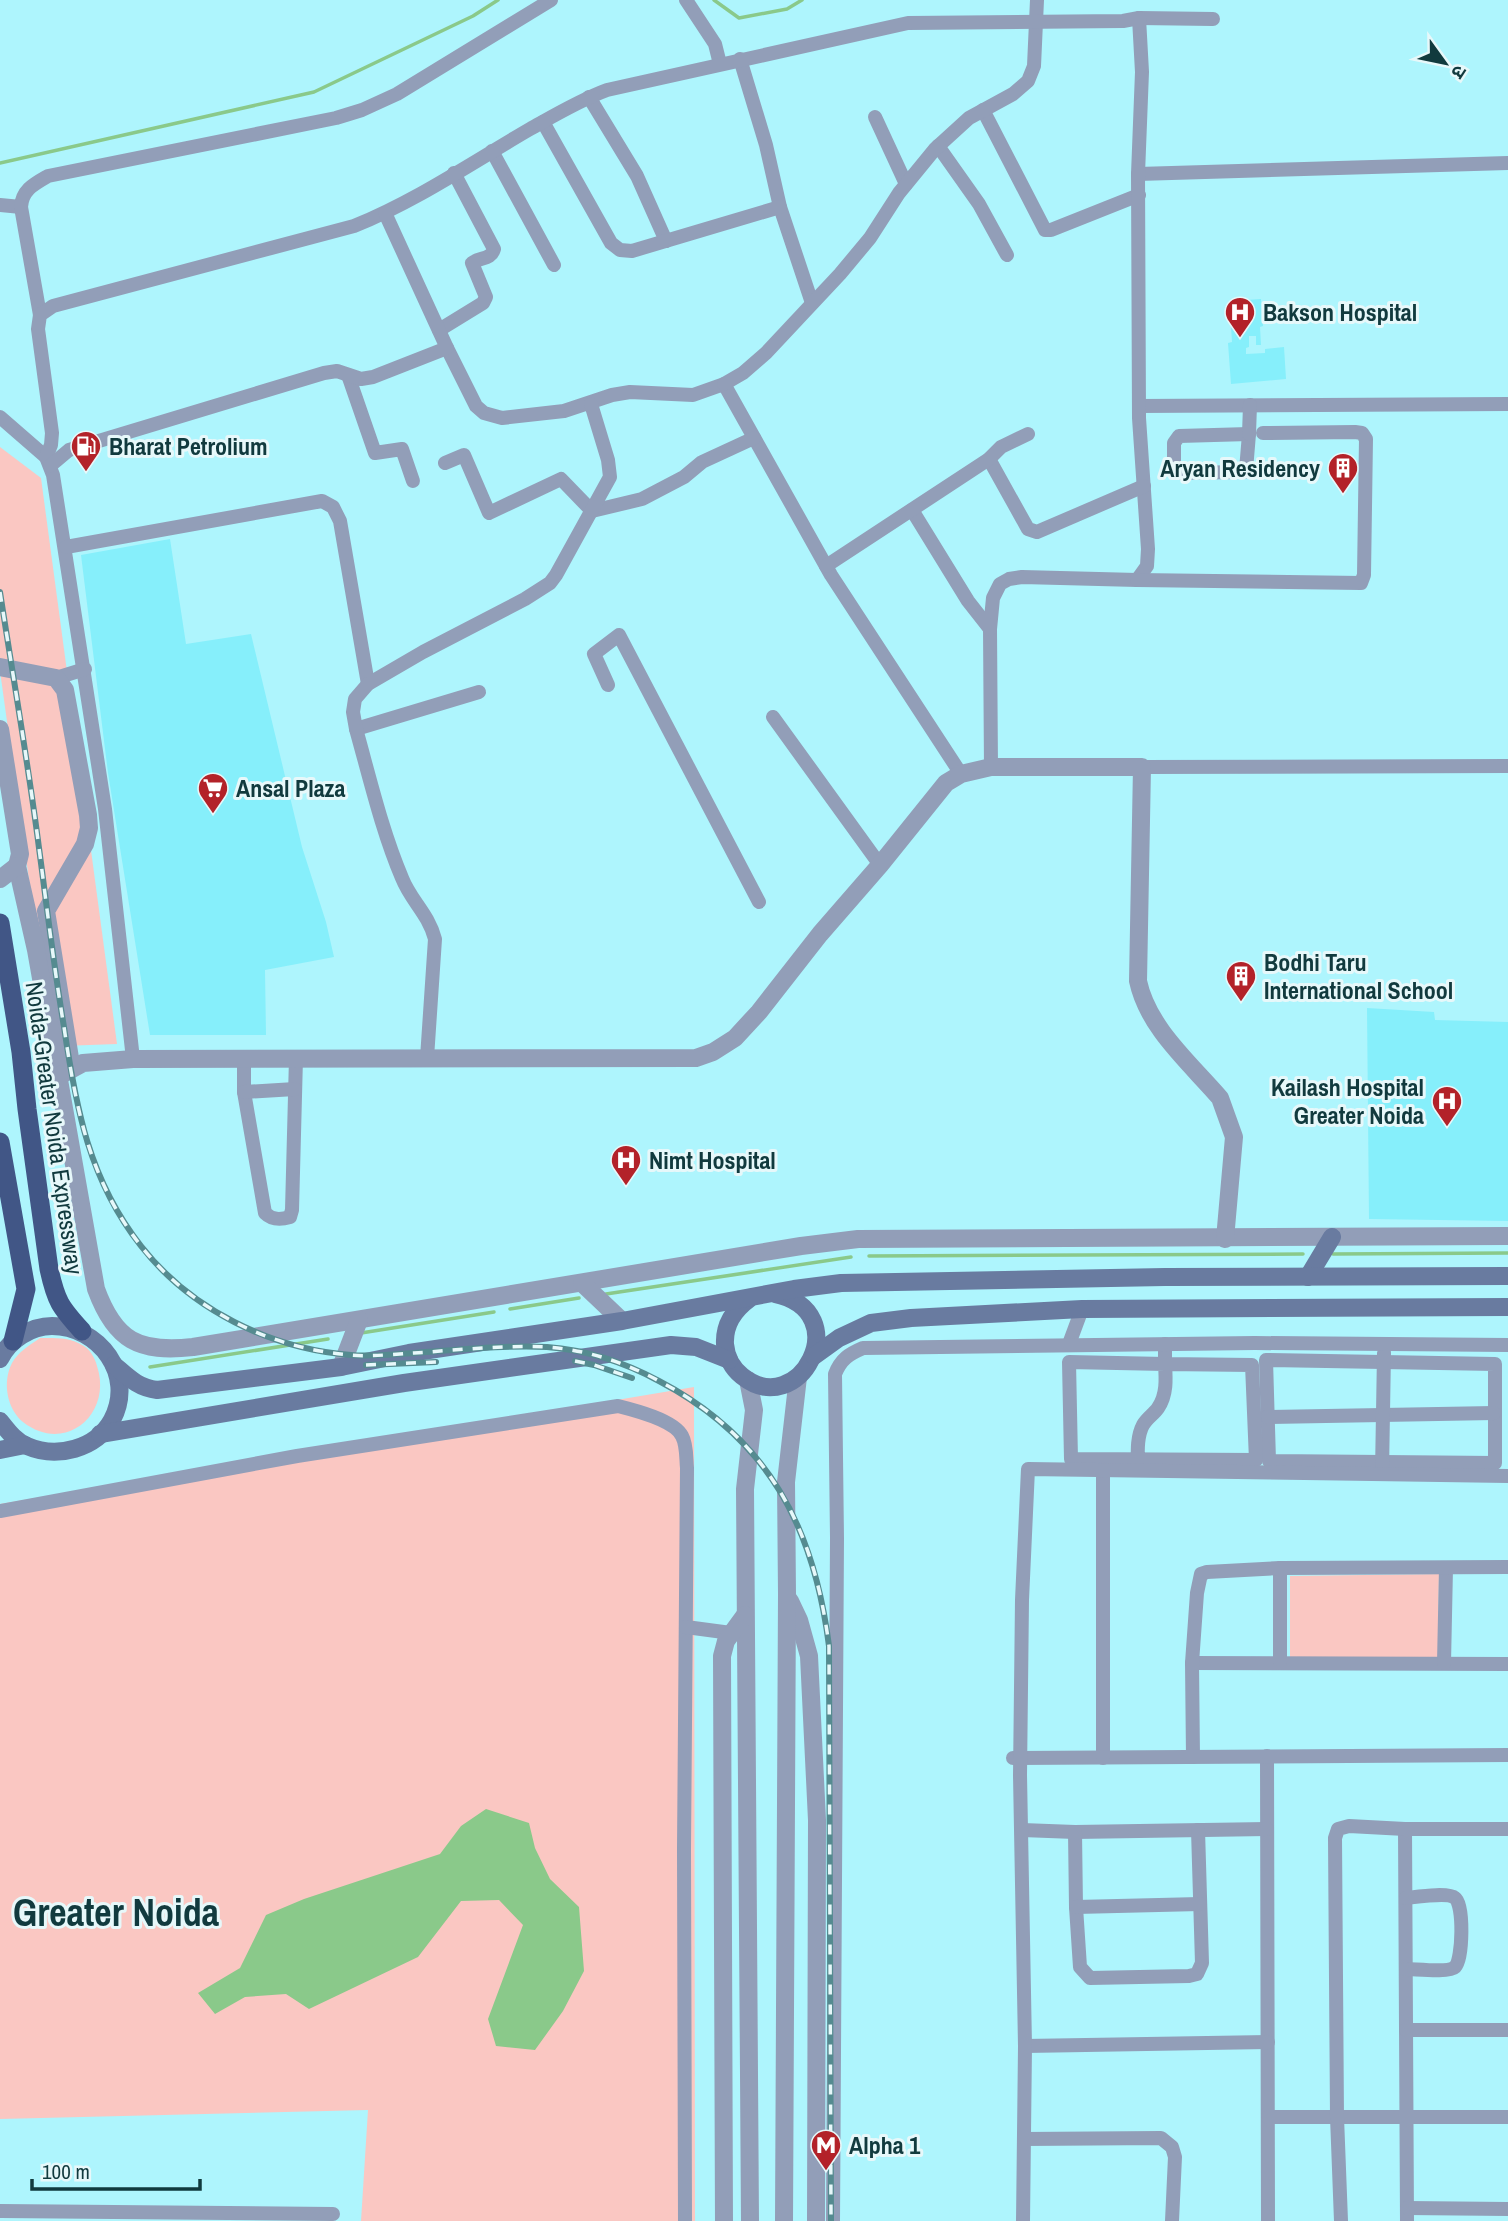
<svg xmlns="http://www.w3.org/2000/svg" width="1508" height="2221" font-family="'Archivo Narrow','Noto Sans Devanagari',sans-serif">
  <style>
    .built { fill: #86effb }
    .green { fill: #fac7c2 }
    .water { fill: #8ac98a }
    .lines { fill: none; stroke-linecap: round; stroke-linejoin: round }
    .stream { stroke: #8ac98a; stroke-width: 3.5 }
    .minor { stroke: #929eb8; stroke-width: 14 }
    .tertiary { stroke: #929eb8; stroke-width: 18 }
    .secondary { stroke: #697ba0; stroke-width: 18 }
    .trunk { stroke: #415686; stroke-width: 19 }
    .rail-casing { stroke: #558b90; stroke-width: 6 }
    .rail { stroke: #e7f8fa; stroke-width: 3.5; stroke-dasharray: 10; stroke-linecap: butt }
    .labels { text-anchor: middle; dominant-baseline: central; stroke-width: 6; stroke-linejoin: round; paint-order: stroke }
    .poi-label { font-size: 24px; font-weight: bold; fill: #113a3e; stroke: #e7f8fa; text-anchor: start }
    .street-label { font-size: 24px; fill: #113a3e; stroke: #e7f8fa }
    .town-label { font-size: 38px; font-weight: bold; fill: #113a3e; stroke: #e7f8fa }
  </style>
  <rect width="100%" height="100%" fill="#aef5fd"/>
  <g class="built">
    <path d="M1261,299l2,27 -3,1 1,18h-5v-9h-7v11l-3,1v6l19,-1v-4l19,-2 2,32 -55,5 -3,-41 4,-1 -1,-15 10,-1 -1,-15h-8l-1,-10z"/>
    <path d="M170,539l16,105 65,-10 51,213 24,75 8,35 -69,13 1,65h-116l-42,-262 -27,-218z"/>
    <path d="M1367,1008l67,4 1,8 73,2v199l-139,-2z"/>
  </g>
  <g class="green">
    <path d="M0,447l41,31 76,566 -55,2 -12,-15 -50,-360z"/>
    <path d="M40,1338c13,0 30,-1 42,7 8,4 13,13 15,21 16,48 -32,89 -74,56 -16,-13 -21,-40 -11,-59 6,-11 18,-18 28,-25z"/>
    <path d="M694,1387l1,834h-334l7,-111 -368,9v-615z"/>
    <path d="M1439,1574l-1,84 -148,-1v-81z"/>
  </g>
  <path class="water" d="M486,1809l43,14 6,25 15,31 29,28 5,64 -21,40 -28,39 -39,-4 -8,-27 35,-94 -24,-25 -38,1 -43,56 -109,52 -23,-15 -41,3 -30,17 -17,-21 42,-25 26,-53 38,-16 136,-45 21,-28z"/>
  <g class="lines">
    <g class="stream">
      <path d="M714,0l25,18 48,-9 15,-9"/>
      <path d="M0,163l314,-71 159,-76 25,-16"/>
      <path d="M1333,1254l175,-1"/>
      <path d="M869,1256l434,-2"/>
      <path d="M606,1294l245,-37"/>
      <path d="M510,1309l69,-11"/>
      <path d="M361,1333l133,-21"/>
      <path d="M150,1367l178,-28"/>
    </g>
    <g class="minor">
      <path d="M686,0l29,44 5,20"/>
      <path d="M1139,18l74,1"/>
      <path d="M740,59l26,86 14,62 32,96"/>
      <path d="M589,97l48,79 29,65"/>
      <path d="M983,110l62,120h6l88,-35"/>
      <path d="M875,117l31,67"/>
      <path d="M543,122l68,121 9,7 12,1 148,-44"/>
      <path d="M938,146l41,58 28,51"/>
      <path d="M492,151l62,114"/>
      <path d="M1138,174l370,-11"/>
      <path d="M0,205l21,2"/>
      <path d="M40,315l-19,-108c1,-17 13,-23 27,-31l288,-58 26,-8 35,-16 154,-94"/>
      <path d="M439,330l44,-27 3,-6 -14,-34c8,-6 19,-3 22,-14l-40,-76"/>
      <path d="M447,348l29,58 8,7 18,5 62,-7 48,-16 18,-3 63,3 31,-11 107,191 130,199"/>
      <path d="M348,375l27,78 27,-4 11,32"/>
      <path d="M724,384l19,-11 23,-20 74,-79 30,-36 29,-45 36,-44 34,-31 44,-24 15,-13 6,-15 3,-66"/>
      <path d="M1139,406l369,-2"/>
      <path d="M0,417l46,40 7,18 52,334 28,250"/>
      <path d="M1249,434l-3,36 -2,2 -67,1 -3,-4v-26l5,-7z"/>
      <path d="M1249,434l1,-29"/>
      <path d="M46,457l5,-12 1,-12 -14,-104 2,-14 13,-9 301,-80c62,-25 119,-64 176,-97 25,-14 50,-29 77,-39l301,-67 215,-2 16,-3 3,54 -4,102 1,244 9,131 -1,17 -10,14 -115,-3 -13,2 -9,5 -7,14 -3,31 1,138"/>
      <path d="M989,459l39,70 9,3 107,-46"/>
      <path d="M445,463l19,-8 25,58 72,-34 31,32 50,-12 42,-22 18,-15 52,-24"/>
      <path d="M50,466l19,-16 255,-77 13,-2 24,8 12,-2 74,-29 -62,-135"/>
      <path d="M912,510l56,91 22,28"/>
      <path d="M66,547l256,-46 11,6 7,14 28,163"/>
      <path d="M826,566l163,-107 12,-12 27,-13"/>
      <path d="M1137,580l224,3 3,-8 2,-136 -4,-6 -7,-1 -92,1"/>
      <path d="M56,678l29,-9"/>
      <path d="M608,685l-14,-31 25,-19 140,267"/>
      <path d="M773,717l107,148"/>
      <path d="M356,729l123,-37"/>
      <path d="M1142,767l366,-1"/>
      <path d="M427,1058l8,-119c-7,-26 -24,-38 -33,-61 -20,-47 -32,-99 -46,-149l-3,-17 2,-13 13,-15 55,-32 102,-53 25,-16 6,-8 54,-98 -2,-17 -17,-56"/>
      <path d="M244,1059v33l21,121c7,7 15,7 25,4l2,-7 4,-152"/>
      <path d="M244,1092l51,-3"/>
      <path d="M1069,1344l13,-35"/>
      <path d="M1266,1360l229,4v99l-226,-2z"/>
      <path d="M1267,1417l227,-4"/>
      <path d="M1138,1470c0,-14 -2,-32 5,-45 4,-7 11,-11 15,-17 9,-13 8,-29 7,-44l-96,-2 2,97 185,1 -4,-95 -87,-1v-20"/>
      <path d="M1382,1472l2,-119"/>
      <path d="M0,1511l297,-55 321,-50c16,4 56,14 64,30 5,9 4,22 5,32l-3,381 1,372"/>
      <path d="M686,1627l45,6"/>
      <path d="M1192,1663l316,1"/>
      <path d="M1280,1663v-95"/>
      <path d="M1444,1663l2,-95"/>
      <path d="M1267,1756l1,465"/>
      <path d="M1193,1757l-1,-94 5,-70 4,-19 6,-2 73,-4 228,-1"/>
      <path d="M1013,1758l495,-3"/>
      <path d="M1103,1758v-289"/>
      <path d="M1405,1829l2,392"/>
      <path d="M1022,1830l53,2 192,-3"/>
      <path d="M1075,1832l1,75 4,60 10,11 99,-2 8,-2 5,-11 -4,-133"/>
      <path d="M1406,1898c10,-1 42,-6 49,0 9,6 8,61 0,69 -6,6 -39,2 -49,2"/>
      <path d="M1076,1907l124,-3"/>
      <path d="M1406,2030h102"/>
      <path d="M1025,2046l243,-4"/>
      <path d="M1268,2117h240"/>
      <path d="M1024,2139l137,-1 11,9 3,10 -3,64"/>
      <path d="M1407,2208l101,1"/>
      <path d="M0,2211l333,3"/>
      <path d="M833,2221l4,-683 -2,-164c6,-15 14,-20 28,-26l392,-5 253,2"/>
      <path d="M1023,2221l2,-175 -5,-271 2,-175 6,-131 480,7"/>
      <path d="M1341,2221l-4,-104 -2,-279 3,-9 11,-3 56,3h103"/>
    </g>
    <g class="tertiary">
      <path d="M0,667l56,11 9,12 23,125 1,13 -4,16 -39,67 24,147"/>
      <path d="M0,729l20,125 -3,12 19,84 60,339c19,52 43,64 97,58l608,-101 57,-7 650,-3"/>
      <path d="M0,879l17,-13"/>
      <path d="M59,1076l24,-13 50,-4 563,-1 17,-6 22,-14 24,-26 61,-78 60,-69 66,-82 15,-9 30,-7h151l-4,214c10,47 52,82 82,117l14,39 -9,102"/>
      <path d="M582,1283l40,38"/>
      <path d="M341,1367l18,-47"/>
      <path d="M748,1380l6,30 -9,79 5,732"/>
      <path d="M790,1601l9,19 10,36 8,164 -1,401"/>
      <path d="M724,2221l-2,-565 4,-15 19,-26"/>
      <path d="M784,2221l3,-627 -1,-112 12,-105"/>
    </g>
    <g class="secondary">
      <path d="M1308,1277l24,-40"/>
      <path d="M749,1299c-15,11 -25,25 -24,45 1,12 7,24 17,32 57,46 116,-64 33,-82"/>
      <path d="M814,1356l25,-18 32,-15 40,-5 171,-9 426,-2"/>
      <path d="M0,1359c9,-19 31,-33 52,-33 47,0 84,49 60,94 -16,29 -55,39 -85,26 -12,-5 -19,-15 -27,-25"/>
      <path d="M114,1365c14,12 24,23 43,25l184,-23 68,-14 213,-32 172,-32 47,-6 324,-6 343,-1"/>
      <path d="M100,1434l304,-51 267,-38 25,2 33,13"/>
      <path d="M0,1450l25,-5"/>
    </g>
    <g class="trunk">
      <path d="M0,923l21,129 6,57 22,160c7,32 11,38 33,62"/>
      <path d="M0,1142l26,147 -13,52"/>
    </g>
    <g class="rail-casing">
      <g id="rail">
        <path d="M0,592c13,85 28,170 39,256 8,60 15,120 25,179 12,81 25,153 77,219 50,64 130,103 210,109 21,2 43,-1 63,-2 44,-3 89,-8 133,-6 40,3 77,15 112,34 109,57 155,146 170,265l2,575"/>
        <path d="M575,1361l19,4 38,13"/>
        <path d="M366,1365l70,-3"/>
      </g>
    </g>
    <use href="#rail" class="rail"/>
  </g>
  <defs>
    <g id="hospital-pin" transform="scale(1.575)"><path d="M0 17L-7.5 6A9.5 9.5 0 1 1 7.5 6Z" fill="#b32229" stroke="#e7f8fa"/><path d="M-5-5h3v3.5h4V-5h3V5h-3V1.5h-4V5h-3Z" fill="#fff"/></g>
    <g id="fuel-pin" transform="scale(1.575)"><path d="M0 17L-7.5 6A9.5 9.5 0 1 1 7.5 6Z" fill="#b32229" stroke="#e7f8fa"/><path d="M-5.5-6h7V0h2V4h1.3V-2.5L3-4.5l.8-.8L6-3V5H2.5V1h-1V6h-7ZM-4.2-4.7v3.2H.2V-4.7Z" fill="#fff"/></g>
    <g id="building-pin" transform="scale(1.575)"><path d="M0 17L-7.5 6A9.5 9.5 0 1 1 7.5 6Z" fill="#b32229" stroke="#e7f8fa"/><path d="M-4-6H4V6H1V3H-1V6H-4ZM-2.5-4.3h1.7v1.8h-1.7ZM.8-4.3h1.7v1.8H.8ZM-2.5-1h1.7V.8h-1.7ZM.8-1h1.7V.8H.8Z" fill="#fff"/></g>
    <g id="supermarket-pin" transform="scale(1.575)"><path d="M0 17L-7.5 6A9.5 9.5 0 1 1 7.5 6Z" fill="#b32229" stroke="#e7f8fa"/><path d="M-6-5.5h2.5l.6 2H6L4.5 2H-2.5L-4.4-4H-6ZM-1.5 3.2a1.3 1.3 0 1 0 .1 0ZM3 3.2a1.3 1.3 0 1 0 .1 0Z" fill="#fff"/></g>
    <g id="metro-pin" transform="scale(1.575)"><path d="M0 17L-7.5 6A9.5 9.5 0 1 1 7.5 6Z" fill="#b32229" stroke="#e7f8fa"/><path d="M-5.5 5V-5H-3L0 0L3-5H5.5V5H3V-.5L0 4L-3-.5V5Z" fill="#fff"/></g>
  </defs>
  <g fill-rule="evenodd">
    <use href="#hospital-pin" x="1240" y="312"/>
    <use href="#fuel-pin" x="86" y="446"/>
    <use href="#building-pin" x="1343" y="468"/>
    <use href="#supermarket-pin" x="213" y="788"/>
    <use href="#building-pin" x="1241" y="976"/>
    <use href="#hospital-pin" x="1447" y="1101"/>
    <use href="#hospital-pin" x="626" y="1160"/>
    <use href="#metro-pin" x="826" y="2145"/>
  </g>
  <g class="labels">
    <g class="poi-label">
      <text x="1263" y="312">Bakson Hospital</text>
      <text x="109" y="446">Bharat Petrolium</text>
      <text x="1320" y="468" text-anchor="end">Aryan Residency</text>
      <text x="236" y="788">Ansal Plaza</text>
      <text x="1264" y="962">Bodhi Taru<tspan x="1264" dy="28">International School</tspan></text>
      <text x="1424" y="1087" text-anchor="end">Kailash Hospital<tspan x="1424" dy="28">Greater Noida</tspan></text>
      <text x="649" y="1160">Nimt Hospital</text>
      <text x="849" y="2145">Alpha 1</text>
    </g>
    <g class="street-label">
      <text transform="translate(55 1128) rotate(82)">Noida-Greater Noida Expressway</text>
    </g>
    <g class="town-label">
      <text x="116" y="1912">Greater Noida</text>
    </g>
  </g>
  <g transform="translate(1445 63) rotate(123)" stroke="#e7f8fa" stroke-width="5" paint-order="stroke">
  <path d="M0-5L12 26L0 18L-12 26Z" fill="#113a3e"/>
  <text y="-10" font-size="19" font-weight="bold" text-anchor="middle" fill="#113a3e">उ</text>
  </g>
  <path d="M32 2179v10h168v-10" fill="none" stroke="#113a3e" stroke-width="3.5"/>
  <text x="42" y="2179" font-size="21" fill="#113a3e" stroke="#e7f8fa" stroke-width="5" paint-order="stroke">100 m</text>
</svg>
